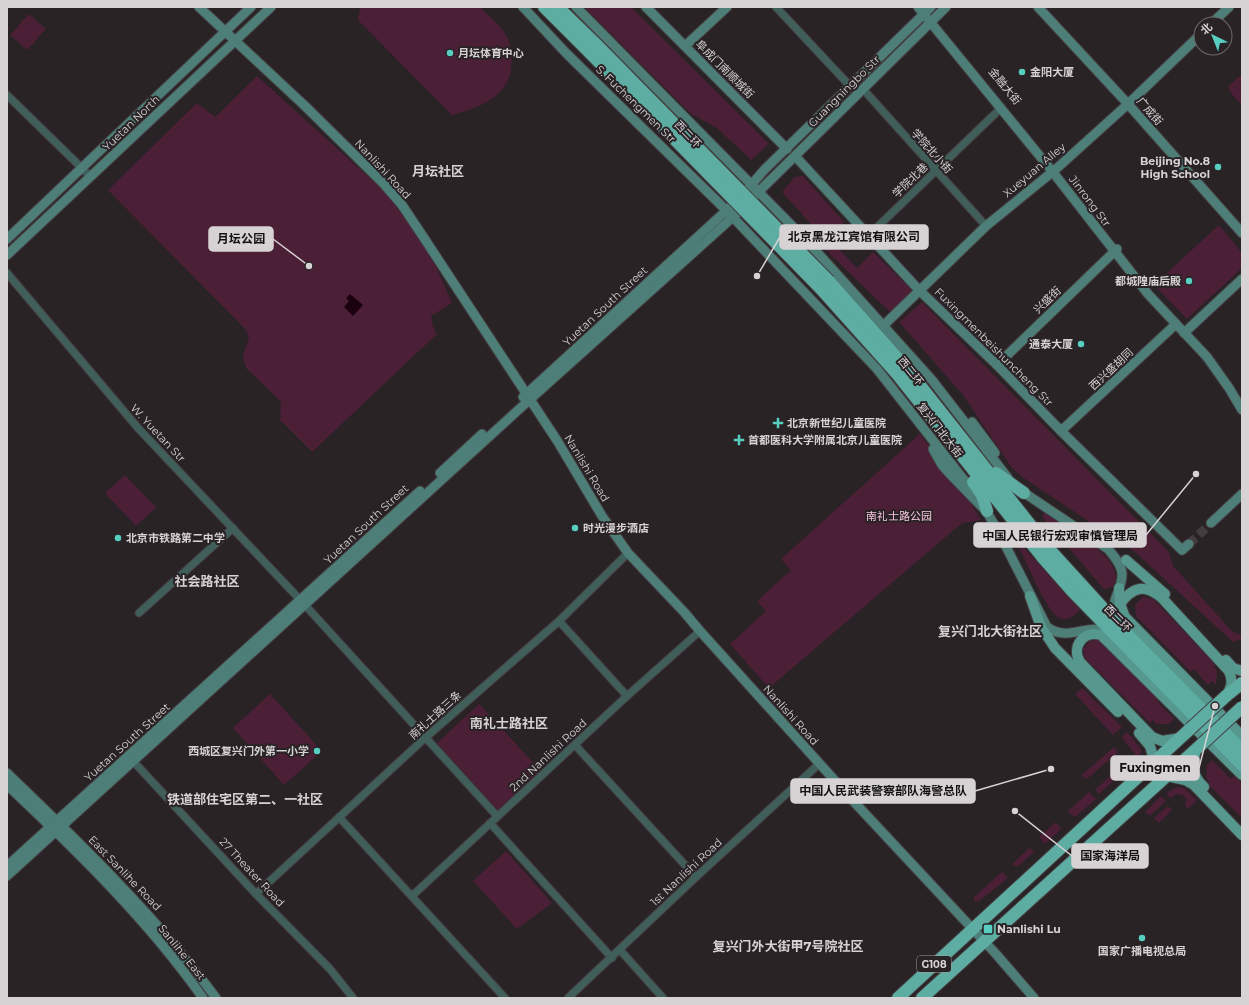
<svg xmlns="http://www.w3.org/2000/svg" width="1249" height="1005" font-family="Montserrat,'Noto Sans SC',sans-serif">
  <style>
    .green { fill: #4b1f36 }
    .water { fill: #1b000f }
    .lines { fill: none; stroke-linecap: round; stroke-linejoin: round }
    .secondary-tunnel { stroke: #433d40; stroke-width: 9; stroke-dasharray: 9 4.5; stroke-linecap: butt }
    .street-casing { stroke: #453f42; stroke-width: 9 }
    .secondary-casing { stroke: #453f42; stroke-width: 11 }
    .primary-casing { stroke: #453f42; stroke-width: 12 }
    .highway-casing { stroke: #453f42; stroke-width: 14 }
    .street { stroke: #405e5a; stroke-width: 7 }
    .secondary { stroke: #4d7e77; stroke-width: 9 }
    .primary { stroke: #56978e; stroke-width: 10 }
    .highway { stroke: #5eada3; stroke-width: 12 }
    .highway-bridge-casing { stroke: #453f42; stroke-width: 14; stroke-linecap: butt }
    .highway-bridge { stroke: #5eada3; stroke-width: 12 }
    .poi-dot { fill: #58cec0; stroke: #292326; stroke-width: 1.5 }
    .labels { text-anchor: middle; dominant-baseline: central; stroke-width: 4; stroke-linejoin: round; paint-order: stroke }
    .shield { fill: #292326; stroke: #a39ea0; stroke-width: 1 }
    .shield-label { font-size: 10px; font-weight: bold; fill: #d7d2d4 }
    .poi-label { font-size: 11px; font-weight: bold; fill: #d7d2d4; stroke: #292326; text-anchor: start }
    .street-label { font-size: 11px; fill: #d7d2d4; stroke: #292326 }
    .park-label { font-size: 11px; fill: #f8c5dd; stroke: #292326 }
    .quarter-label { font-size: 13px; font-weight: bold; fill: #d7d2d4; stroke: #292326 }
    .leader { fill: none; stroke: #d7d2d4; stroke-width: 1.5 }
    .callout-dot { fill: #d7d2d4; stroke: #292326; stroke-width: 1.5 }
    .callout { fill: #d7d2d4; stroke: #d7d2d4; stroke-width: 1.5 }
    .callout-label { font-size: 12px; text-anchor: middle; font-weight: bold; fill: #111 }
  </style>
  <rect width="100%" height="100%" fill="#292326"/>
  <g class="green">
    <path d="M360,7h120c9,9 23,20 28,32 2,4 2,11 3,15 5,40 -28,53 -59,61l-94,-95z"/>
    <path d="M584,7h47l138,137 -18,16 -34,-32 -27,-15z"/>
    <path d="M29,14l17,15 -19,21 -17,-15z"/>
    <path d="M1242,74v31l-11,-12 -3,-6z"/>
    <path d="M257,76l127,115 44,57 24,55 -21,13 2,11 4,7 -125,118 -32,-32 1,-18 -35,-34 -3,-12 6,-19 -4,-8 -137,-139 89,-87 18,14z"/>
    <path d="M803,176l41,46 -16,16 29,30 16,-16 40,39 -22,22 -66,-64 -3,-13 -40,-44 13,-15z"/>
    <path d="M1219,225l23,28v15l-55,51 -33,-34z"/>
    <path d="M922,302l247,250 4,14 58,64 11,6v3l-9,3 -98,-90 -110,-73 -13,-11 -49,-73 -64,-73z"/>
    <path d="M920,434l46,61 15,25 -19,3 -193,165 -39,-44 36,-33 -9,-10 34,-31 -10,-11z"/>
    <path d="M125,475l31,32 -20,19 -31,-33z"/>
    <path d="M1044,512c19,14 65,37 71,60 2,5 0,10 -2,15l-9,2 -62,-72z"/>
    <path d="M1015,538l64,70v3c-6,6 -12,11 -21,6 -12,-6 -36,-64 -43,-79z"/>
    <path d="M1143,597l10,2 63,66 -2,2 3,4 -1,14 -4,-4 -4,4 -14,-16 -3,3 -55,-56 -1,-11z"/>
    <path d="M1095,640l5,1 58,58 -1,2 17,18 -5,5h-13l-3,-4 -3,3 -65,-65 -2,-9 7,-8z"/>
    <path d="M1082,688l40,39 -9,8 -38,-41z"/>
    <path d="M270,694l52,57 -38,34 -51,-57z"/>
    <path d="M479,704l62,67 -43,39 -61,-67z"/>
    <path d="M1126,732l5,4 11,15 -3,5 -3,-1 -14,-17z"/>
    <path d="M1114,747l4,5 -31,27 -6,-3z"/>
    <path d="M1212,760l19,19 3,-3 8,8v34l-34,-34 2,-2 -4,-4 1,-13z"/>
    <path d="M1127,761l4,4 -32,29 -4,-4z"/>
    <path d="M1179,787l5,1 13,12 -9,9 -3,-3 1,-7 -3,-4 -6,-1 -6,4 -5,-4 6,-5z"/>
    <path d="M1089,792l7,7 -21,18 -8,-5z"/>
    <path d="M1161,796l5,5 -16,15 -5,-4z"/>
    <path d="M1168,806l4,4 -13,13 -5,-5z"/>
    <path d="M1056,822l5,7 -16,15 -6,-7z"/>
    <path d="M1029,848l5,4 -17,15 -5,-3z"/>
    <path d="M506,851l46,52 -35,26 -44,-48z"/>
    <path d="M1002,872l6,6 -29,23h-5v-4z"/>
  </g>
  <path class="water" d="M350,294l13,11 -10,11 -9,-9 5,-6 -3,-3z"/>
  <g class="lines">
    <path class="secondary-tunnel" d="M1189,544l22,-21"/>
    <g class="street-casing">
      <g id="street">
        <path d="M776,7l74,79"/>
        <path d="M863,89l123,137"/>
        <path d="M7,95l84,82"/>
        <path d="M869,235l132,-127"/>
        <path d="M7,273l131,155 167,177 192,211"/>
        <path d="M139,613l94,-85"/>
        <path d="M559,621l68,75"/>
        <path d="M575,745l121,132"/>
        <path d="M134,762l122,132 74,75 23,29"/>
        <path d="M339,817l166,181"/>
        <path d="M490,823l122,135"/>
        <path d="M256,894l169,-156 134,-117 69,-68"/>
        <path d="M412,896l215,-200 73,-65"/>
        <path d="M620,950l43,48"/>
        <path d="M568,998l128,-121 123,-113"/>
      </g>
    </g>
    <g class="secondary-casing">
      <g id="secondary">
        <path d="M199,7l106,99 78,77 19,22 22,33 134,204 44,74 26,37 56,59 16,19 156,173 140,150 38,44"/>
        <path d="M523,7l43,46 161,158 150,158 98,125"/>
        <path d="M576,7l231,234 125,139 76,98"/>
        <path d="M646,7l141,142"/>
        <path d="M918,7l134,164 96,123 59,63 22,31 13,22"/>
        <path d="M1038,7l90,97 114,129"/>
        <path d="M1211,24l18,-17"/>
        <path d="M685,46l42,-39"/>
        <path d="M795,156l124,134 78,75 64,66 121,119 7,-6"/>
        <path d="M7,239l244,-232"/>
        <path d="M7,255l264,-248"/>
        <path d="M884,325l102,-99 70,-57 72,-65 73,-70"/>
        <path d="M1184,333l58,-54"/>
        <path d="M997,365l120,-116"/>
        <path d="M523,397l217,-199 25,-29 166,-162"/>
        <path d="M972,422l23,31"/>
        <path d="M1061,431l115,-107"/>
        <path d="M933,449l9,16 7,8 36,37"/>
        <path d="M440,473l42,-39"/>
        <path d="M1020,490l88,59c6,7 13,15 14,24 1,20 -16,28 -4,49"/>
        <path d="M983,506l14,23 50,98c21,15 36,-3 58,4"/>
        <path d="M1211,523l31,-29"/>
        <path d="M7,773c74,71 148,142 209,225"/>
        <path d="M7,785c70,66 140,134 196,213"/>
        <path d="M7,866l413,-375"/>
        <path d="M7,876l509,-464 217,-195 213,-210"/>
      </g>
    </g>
    <g class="primary-casing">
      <g id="primary">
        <path d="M1126,560l39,34"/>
        <path d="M1119,588l1,16"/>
        <path d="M1030,596l11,31 14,21 63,64"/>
        <path d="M1226,660l7,8 9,3"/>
        <path d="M1227,695c5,-9 6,-14 2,-24l-67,-73c-17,-14 -29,-12 -42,6l5,13 117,119"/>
        <path d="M1139,733l11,13 4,14 -3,6"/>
        <path d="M1180,738l-18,3 -10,-4 -72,-75c-9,-15 3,-32 21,-27l141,140"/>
        <path d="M1196,750c-4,16 -4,26 8,37"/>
        <path d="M1167,776l18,4 9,5 48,50"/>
      </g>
    </g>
    <g class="highway-casing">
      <g id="highway">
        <path d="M544,7l46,46"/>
        <path d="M558,7l39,38"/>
        <path d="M829,281l75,84 147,186 72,79 119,120"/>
        <path d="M821,289l76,85 146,184 29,33 170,174"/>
        <path d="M996,473l28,20"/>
        <path d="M973,482l9,13 5,16"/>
        <path d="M1226,696l16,-13"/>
        <path d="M898,998l292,-269"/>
        <path d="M922,998l281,-255"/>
      </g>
    </g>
    <use href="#street" class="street"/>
    <use href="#secondary" class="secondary"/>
    <use href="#primary" class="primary"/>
    <use href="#highway" class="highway"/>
    <g class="highway-bridge-casing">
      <g id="highway-bridge">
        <path d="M597,45l232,236"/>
        <path d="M590,53l231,236"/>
        <path d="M1190,729l36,-33"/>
        <path d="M1203,743l39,-36"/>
      </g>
    </g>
    <use href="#highway-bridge" class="highway-bridge"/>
  </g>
  <g class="poi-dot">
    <circle cx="450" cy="53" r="4"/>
    <circle cx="1022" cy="72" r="4"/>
    <circle cx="1218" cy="167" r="4"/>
    <circle cx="1189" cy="281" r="4"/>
    <circle cx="1081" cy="344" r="4"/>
    <path d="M776 417h4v4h4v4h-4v4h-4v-4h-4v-4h4z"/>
    <path d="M737 434h4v4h4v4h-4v4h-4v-4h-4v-4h4z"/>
    <circle cx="575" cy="528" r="4"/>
    <circle cx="118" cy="538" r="4"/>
    <circle cx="317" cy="751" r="4"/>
    <rect x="983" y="924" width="10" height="10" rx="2"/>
    <circle cx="1142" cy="938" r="4"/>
  </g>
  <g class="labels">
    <rect class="shield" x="917" y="956" width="34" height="16" rx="3"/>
    <g class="shield-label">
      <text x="934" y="964">G108</text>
    </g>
    <g class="poi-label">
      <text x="458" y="53">月坛体育中心</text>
      <text x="1030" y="72">金阳大厦</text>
      <text x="1210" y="161" text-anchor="end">Beijing No.8<tspan x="1210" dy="13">High School</tspan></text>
      <text x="1181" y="281" text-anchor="end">都城隍庙后殿</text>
      <text x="1073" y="344" text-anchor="end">通泰大厦</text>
      <text x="787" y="423">北京新世纪儿童医院</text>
      <text x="748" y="440">首都医科大学附属北京儿童医院</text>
      <text x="583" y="528">时光漫步酒店</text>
      <text x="126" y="538">北京市铁路第二中学</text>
      <text x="309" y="751" text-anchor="end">西城区复兴门外第一小学</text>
      <text x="997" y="929">Nanlishi Lu</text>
      <text x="1142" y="951" text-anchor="middle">国家广播电视总局</text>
    </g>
    <g class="street-label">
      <text transform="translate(725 69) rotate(45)">阜成门南顺城街</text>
      <text transform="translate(1005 86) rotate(51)">金融大街</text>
      <text transform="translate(844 91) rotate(-45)">Guangningbo Str</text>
      <text transform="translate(636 104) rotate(44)">S. Fuchengmen Str</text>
      <text transform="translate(1150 111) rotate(49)">广成街</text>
      <text transform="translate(131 123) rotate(-44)">Yuetan North</text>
      <text transform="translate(688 134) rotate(46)">西二环</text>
      <text transform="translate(932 151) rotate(48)">学院北小街</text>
      <text transform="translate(383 169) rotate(47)">Nanlishi Road</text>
      <text transform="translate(1034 170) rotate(-40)">Xueyuan Alley</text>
      <text transform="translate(910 180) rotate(-44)">学院北巷</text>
      <text transform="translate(1090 201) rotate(53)">Jinrong Str</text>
      <text transform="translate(1047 300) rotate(-44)">兴盛街</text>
      <text transform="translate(605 306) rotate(-43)">Yuetan South Street</text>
      <text transform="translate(994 347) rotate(45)">Fuxingmenbeishuncheng Str</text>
      <text transform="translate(1111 369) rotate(-43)">西兴盛胡同</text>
      <text transform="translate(911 371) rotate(51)">西二环</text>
      <text transform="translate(940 430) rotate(52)">复兴门北大街</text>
      <text transform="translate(158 433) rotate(47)">W. Yuetan Str</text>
      <text transform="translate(587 468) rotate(59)">Nanlishi Road</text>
      <text transform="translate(366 524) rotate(-43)">Yuetan South Street</text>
      <text transform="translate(1118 618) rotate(45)">西二环</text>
      <text transform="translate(435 715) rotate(-42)">南礼士路三条</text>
      <text transform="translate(791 715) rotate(48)">Nanlishi Road</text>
      <text transform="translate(127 742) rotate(-42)">Yuetan South Street</text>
      <text transform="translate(548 755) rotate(-43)">2nd Nanlishi Road</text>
      <text transform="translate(252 872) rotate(47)">27 Theater Road</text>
      <text transform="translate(686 872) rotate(-43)">1st Nanlishi Road</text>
      <text transform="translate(125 873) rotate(46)">East Sanlihe Road</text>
      <text transform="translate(182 952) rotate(51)">Sanlihe East</text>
    </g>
    <g class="park-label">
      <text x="899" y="516">南礼士路公园</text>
    </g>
    <g class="quarter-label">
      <text x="438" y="171">月坛社区</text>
      <text x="207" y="581">社会路社区</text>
      <text x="990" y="631">复兴门北大街社区</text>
      <text x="509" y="723">南礼士路社区</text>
      <text x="245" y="799">铁道部住宅区第二、一社区</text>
      <text x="788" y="946">复兴门外大街甲7号院社区</text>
    </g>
  </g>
  <path class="leader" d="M757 276L780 237M309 266L273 239M1196 474L1146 535M1215 706L1199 768M1051 769L975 791M1015 811L1072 856"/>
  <g class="callout-dot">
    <circle cx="757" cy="276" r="4"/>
    <circle cx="309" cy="266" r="4"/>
    <circle cx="1196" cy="474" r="4"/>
    <circle cx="1215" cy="706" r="4"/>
    <circle cx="1051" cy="769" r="4"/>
    <circle cx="1015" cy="811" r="4"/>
  </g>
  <g class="callout">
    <rect x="780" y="225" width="148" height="24" rx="4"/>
    <rect x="209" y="227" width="64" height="24" rx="4"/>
    <rect x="974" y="523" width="172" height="24" rx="4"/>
    <rect x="1111" y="756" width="88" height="24" rx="4"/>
    <rect x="791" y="779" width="184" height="24" rx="4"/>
    <rect x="1072" y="844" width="76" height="24" rx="4"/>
  </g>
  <g class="callout-label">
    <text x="854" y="241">北京黑龙江宾馆有限公司</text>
    <text x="241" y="243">月坛公园</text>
    <text x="1060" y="540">中国人民银行宏观审慎管理局</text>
    <text x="1155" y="772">Fuxingmen</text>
    <text x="883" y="795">中国人民武装警察部队海警总队</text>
    <text x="1110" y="860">国家海洋局</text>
  </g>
  <rect width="1249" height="1005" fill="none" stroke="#d7d2d4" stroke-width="16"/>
  <g transform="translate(1213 36) rotate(317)"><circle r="19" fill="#292326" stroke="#6f696c"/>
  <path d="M0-3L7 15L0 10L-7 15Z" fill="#58cec0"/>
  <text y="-6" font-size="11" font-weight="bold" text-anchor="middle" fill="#d7d2d4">北</text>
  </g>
</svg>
